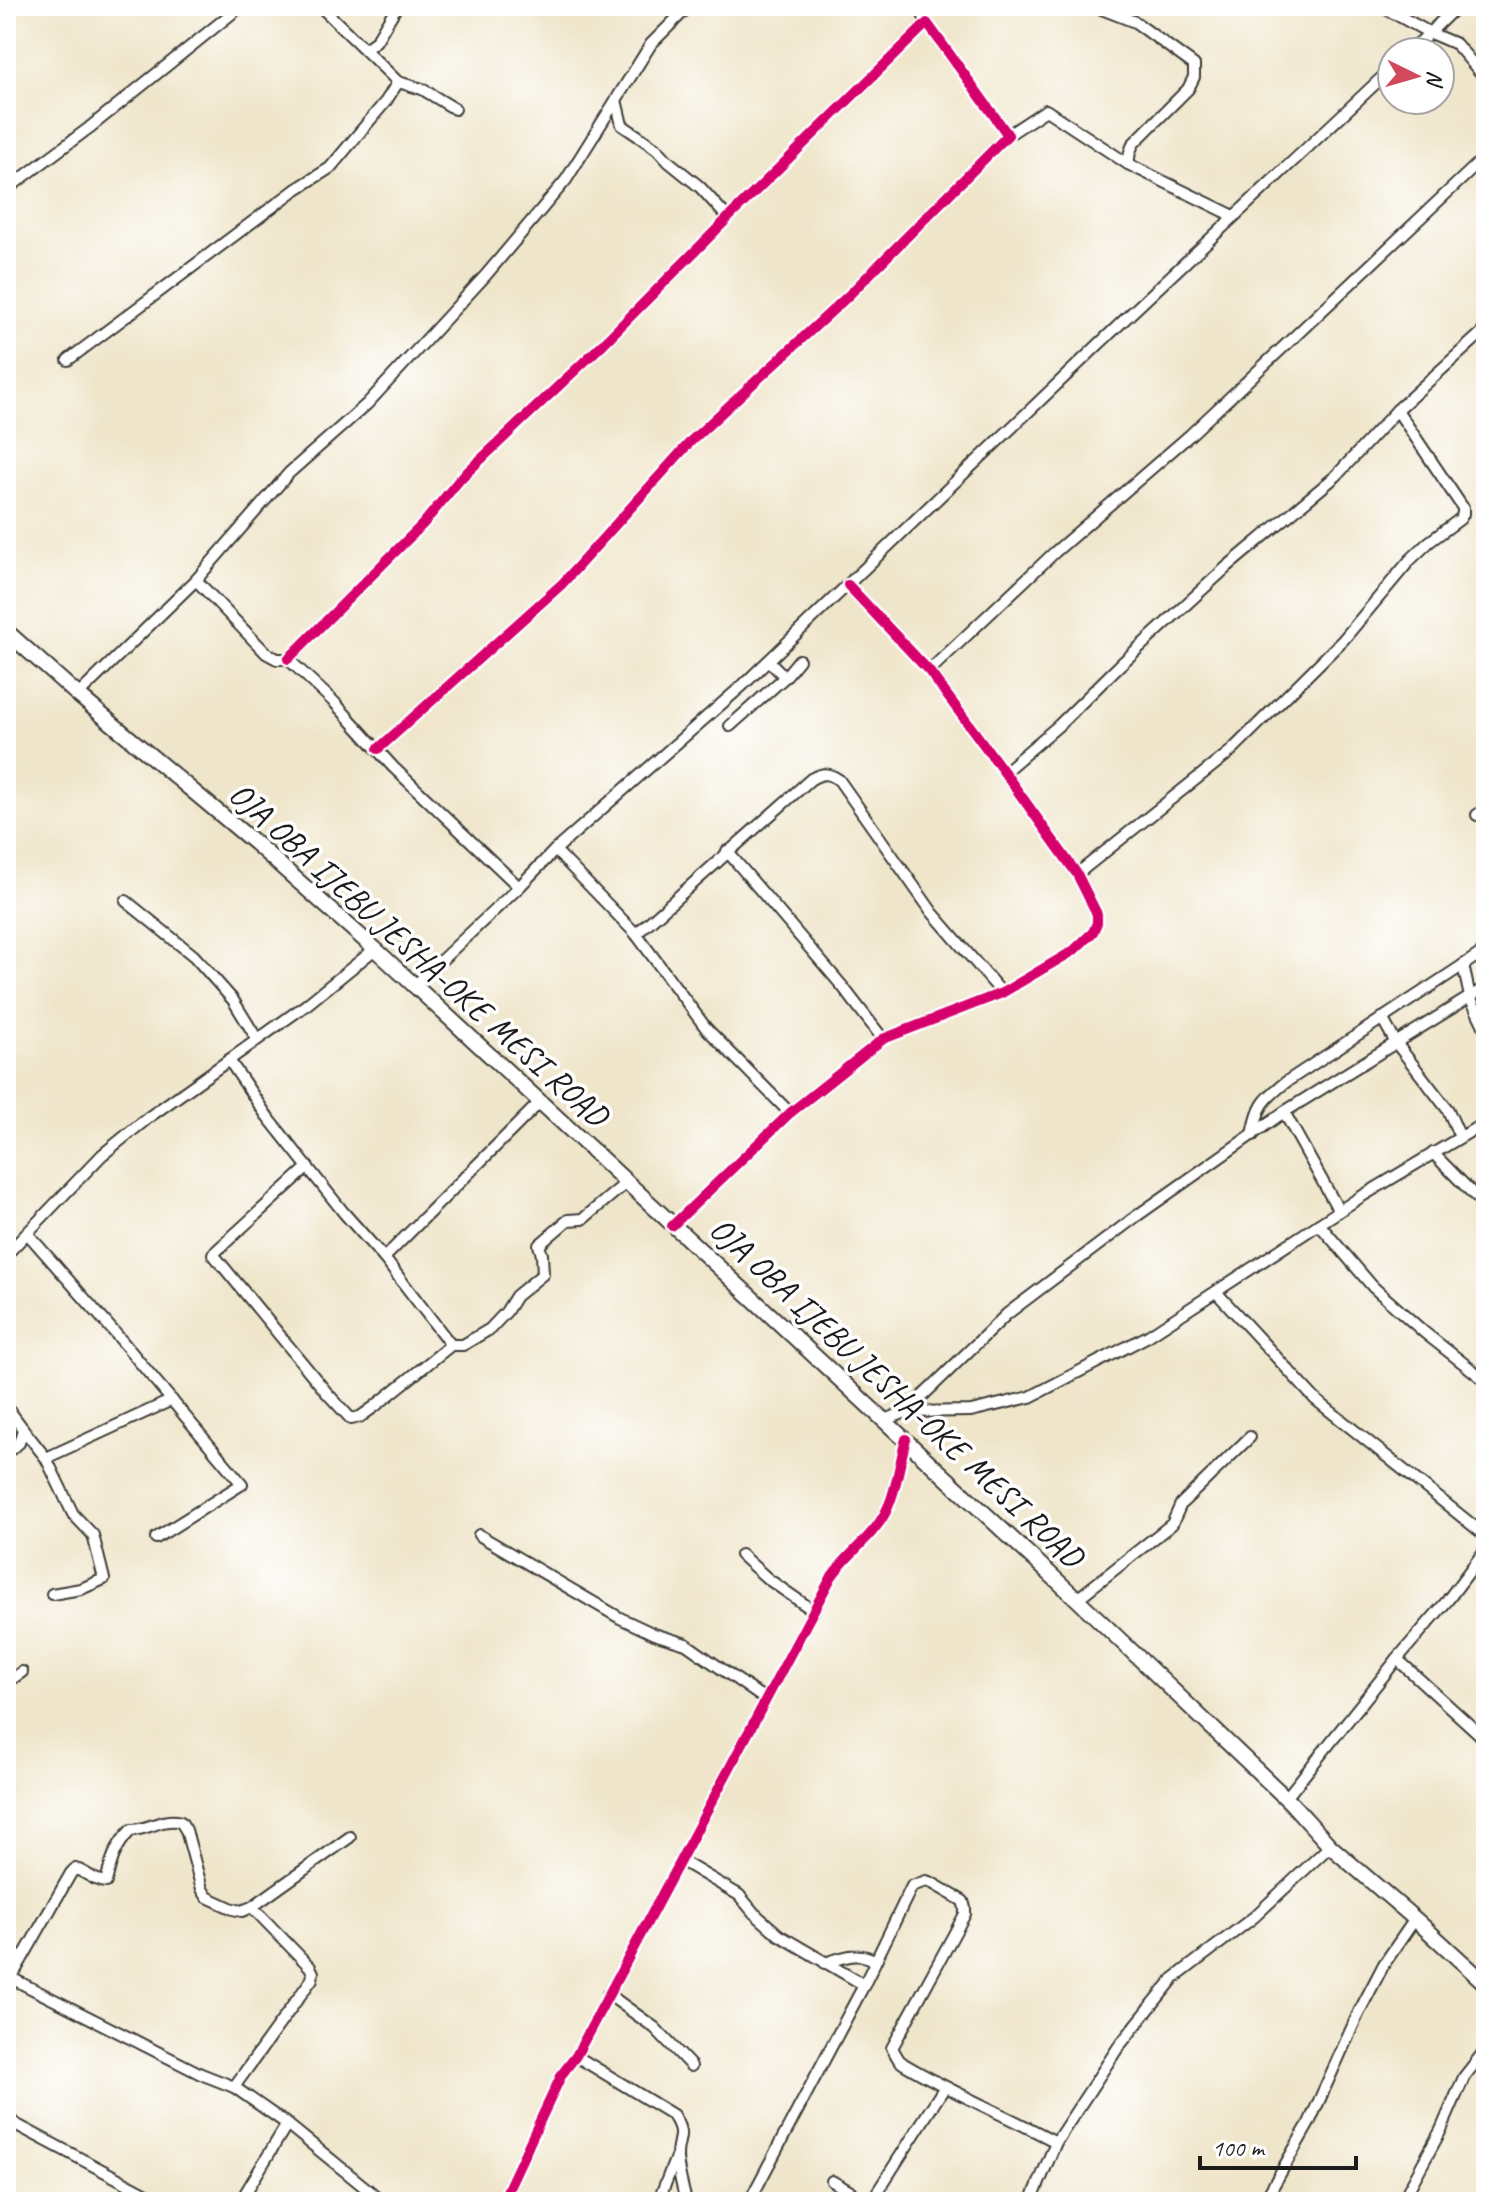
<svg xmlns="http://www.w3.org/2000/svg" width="1492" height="2208" font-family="Caveat,sans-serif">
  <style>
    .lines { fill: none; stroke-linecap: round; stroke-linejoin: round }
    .street-casing { stroke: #3c3a36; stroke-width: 14 }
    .secondary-casing { stroke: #3c3a36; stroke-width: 18 }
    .street { stroke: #fff; stroke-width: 10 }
    .secondary { stroke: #fff; stroke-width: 14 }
    .cycleway-casing { stroke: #fff; stroke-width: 15 }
    .cycleway { stroke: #d6006c; stroke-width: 10 }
    .labels { text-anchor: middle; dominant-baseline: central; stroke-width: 7; stroke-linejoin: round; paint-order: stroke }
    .street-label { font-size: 34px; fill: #1c1c1c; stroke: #fff }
  </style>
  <rect width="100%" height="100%" fill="#fff"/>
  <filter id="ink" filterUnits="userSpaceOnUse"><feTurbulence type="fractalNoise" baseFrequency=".0125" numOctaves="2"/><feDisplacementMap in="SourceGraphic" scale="16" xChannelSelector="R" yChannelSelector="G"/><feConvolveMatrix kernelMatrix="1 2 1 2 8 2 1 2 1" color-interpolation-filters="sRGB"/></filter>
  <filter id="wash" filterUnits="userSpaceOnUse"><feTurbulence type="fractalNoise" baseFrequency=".006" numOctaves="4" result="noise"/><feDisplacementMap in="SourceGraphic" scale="32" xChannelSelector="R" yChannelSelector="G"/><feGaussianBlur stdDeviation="1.8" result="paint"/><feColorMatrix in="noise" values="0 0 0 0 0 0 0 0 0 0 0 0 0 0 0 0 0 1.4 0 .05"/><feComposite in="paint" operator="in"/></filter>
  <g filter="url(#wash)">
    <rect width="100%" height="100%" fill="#efe5ca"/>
  </g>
  <g filter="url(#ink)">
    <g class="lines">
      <g class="street-casing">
        <g id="street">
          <path d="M320,6l78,76"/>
          <path d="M919,6l8,17"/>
          <path d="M1094,6l41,16 59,43v12l-6,12 -55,55 -3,8 -2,12 106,52"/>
          <path d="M1381,6l49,27 26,11 30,35"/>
          <path d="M365,49l11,-8 21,-35"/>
          <path d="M1410,52l47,-46"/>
          <path d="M616,100l6,25 35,24 12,13 31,25 28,31"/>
          <path d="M1008,135l38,-25 82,54"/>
          <path d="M6,190l83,-62 152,-122"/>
          <path d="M68,360l227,-170 35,-22 56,-67 12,-19 24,7 33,20"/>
          <path d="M196,580l70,73 11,6h11l47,44 58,64 126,120"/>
          <path d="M288,659l135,-135 38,-46 142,-134 125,-126 199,-195 81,112 -161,162 -156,144 -129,143 -184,165"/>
          <path d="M769,661l16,16 14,-17"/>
          <path d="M929,671l126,-119 135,-117 296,-279"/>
          <path d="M78,695l118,-115 93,-107 78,-69 119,-129 80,-95 85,-136 38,-38"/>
          <path d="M730,726l55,-49"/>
          <path d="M1004,772l55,-47 62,-61 107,-98 108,-90 61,-66"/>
          <path d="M1477,815l9,-7"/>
          <path d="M555,850l81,84 70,94 84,85"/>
          <path d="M727,851l116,136 40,52"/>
          <path d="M1077,874l153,-122 113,-112 67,-80 19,-18 31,-23 3,-5v-6l-66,-98 89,-81"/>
          <path d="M126,901l68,55 39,44 24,39"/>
          <path d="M636,934l175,-155c11,-6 17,-7 28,1l93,132 70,81"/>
          <path d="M375,949l-69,56 -77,55 38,56 77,97 40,45 67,87h12l27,-16 16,-17 10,-16 27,-22 -1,-19 -3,-10 29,-25 15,-1 43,-36"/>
          <path d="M1463,965l7,32 16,33"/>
          <path d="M413,987l106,-100 36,-37 188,-165 379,-363 270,-254"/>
          <path d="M1382,1018l14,25 52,67 12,27"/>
          <path d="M1284,1112l55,99"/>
          <path d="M1253,1135c5,-29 10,-35 33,-53l200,-132"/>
          <path d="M1433,1153l53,54"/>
          <path d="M308,1167l-95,87 114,139 24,26 9,-2 14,-10 77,-62"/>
          <path d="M1319,1224l54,63 52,46 61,48"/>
          <path d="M672,1226l118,-113 93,-74 119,-46 71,-42 20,-19 4,-9v-9l-20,-40 -73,-102 -75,-101 -81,-86"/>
          <path d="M27,1233l95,108 120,143 -86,54"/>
          <path d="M6,1255l96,-100 47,-38 80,-57"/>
          <path d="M384,1258l155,-155"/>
          <path d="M1216,1292l99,107 171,137"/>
          <path d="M6,1406l17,23 -4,14 -13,10"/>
          <path d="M906,1412l101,-98 131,-99 146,-103 202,-125"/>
          <path d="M885,1420l21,-8 65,-1 59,-14 118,-61 211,-138 127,-76"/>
          <path d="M23,1429l23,29 27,56 20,21 11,44 -23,10 -29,5"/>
          <path d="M46,1458l126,-58"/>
          <path d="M479,1535l141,83 34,16 32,10 80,56"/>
          <path d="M741,1555l27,24 46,32"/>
          <path d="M1077,1599l95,-75 9,-20 69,-67"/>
          <path d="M1397,1659l89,81"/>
          <path d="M6,1683l16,-11"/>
          <path d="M1286,1798l111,-139 50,-58 39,-52"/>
          <path d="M680,1860l59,35 15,18 25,22 85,50"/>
          <path d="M825,1963c17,-5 34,-13 50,-2"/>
          <path d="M11,1978l190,96 33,13 53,37 96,78"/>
          <path d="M6,1987l65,-114 4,-4c11,2 19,13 31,13 5,-21 9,-36 25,-52 18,0 31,-13 50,-8l5,8 16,59 5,8 26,12 9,2 10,-4 98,-70"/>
          <path d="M608,1994l47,34 36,38"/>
          <path d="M576,2056l97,59c14,23 3,22 4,43 1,14 6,30 9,44"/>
          <path d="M234,2087l78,-108 1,-6 -3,-6 -58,-60"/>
          <path d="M6,2117l11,8 145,77"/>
          <path d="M832,2181l36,21"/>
          <path d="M1404,2198l37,-68 23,-53 22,-28"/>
          <path d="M240,2202l47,-78"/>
          <path d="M502,2202l60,-128 14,-18 256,-480c17,-24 45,-42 56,-69 9,-19 12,-47 18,-68"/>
          <path d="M658,2202l18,-45"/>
          <path d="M749,2202l115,-217 48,-99 14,-5 6,2 31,18 2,7v6l-73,134 7,12 5,4c49,29 101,51 152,78"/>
          <path d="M871,2202l73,-114"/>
          <path d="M1031,2202l25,-60 63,-96 54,-67 81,-62 76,-71"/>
          <path d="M1264,2202l45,-79 50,-111 25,-48 31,-45"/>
        </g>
      </g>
      <g class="secondary-casing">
        <path id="secondary" d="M6,631l72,64 177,148 120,106 702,650 214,204 39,43 85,73 71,65"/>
      </g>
      <use href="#street" class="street"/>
      <use href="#secondary" class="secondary"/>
      <g class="cycleway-casing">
        <g id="cycleway">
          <path d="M288,659l135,-135 38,-46 142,-134 125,-126 199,-195 81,112 -161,162 -156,144 -129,143 -184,165"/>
          <path d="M672,1226l118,-113 93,-74 119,-46 71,-42 20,-19 4,-9v-9l-20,-40 -73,-102 -75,-101 -81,-86"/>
          <path d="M502,2202l60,-128 14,-18 256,-480c17,-24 45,-42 56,-69 9,-19 12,-47 18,-68"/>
        </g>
      </g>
      <use href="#cycleway" class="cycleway"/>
    </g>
  </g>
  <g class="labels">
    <g class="street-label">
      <text transform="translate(419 954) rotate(42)">OJA OBA IJEBU JESHA-OKE MESI ROAD</text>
      <text transform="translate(897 1392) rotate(43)">OJA OBA IJEBU JESHA-OKE MESI ROAD</text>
    </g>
  </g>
  <rect width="1492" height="2208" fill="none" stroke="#fff" stroke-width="32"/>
  <g transform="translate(1416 76) rotate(95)"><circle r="38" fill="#ffffff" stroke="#a4a4a4" stroke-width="2"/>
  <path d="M0-6L14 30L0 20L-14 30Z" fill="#d1495b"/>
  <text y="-12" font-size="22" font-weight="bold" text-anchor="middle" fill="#1c1c1c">N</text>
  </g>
  <path d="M1200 2156v12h156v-12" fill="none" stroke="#1c1c1c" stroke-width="4"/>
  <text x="1212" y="2156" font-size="24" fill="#1c1c1c" stroke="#ffffff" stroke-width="6" paint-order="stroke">100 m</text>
</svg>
